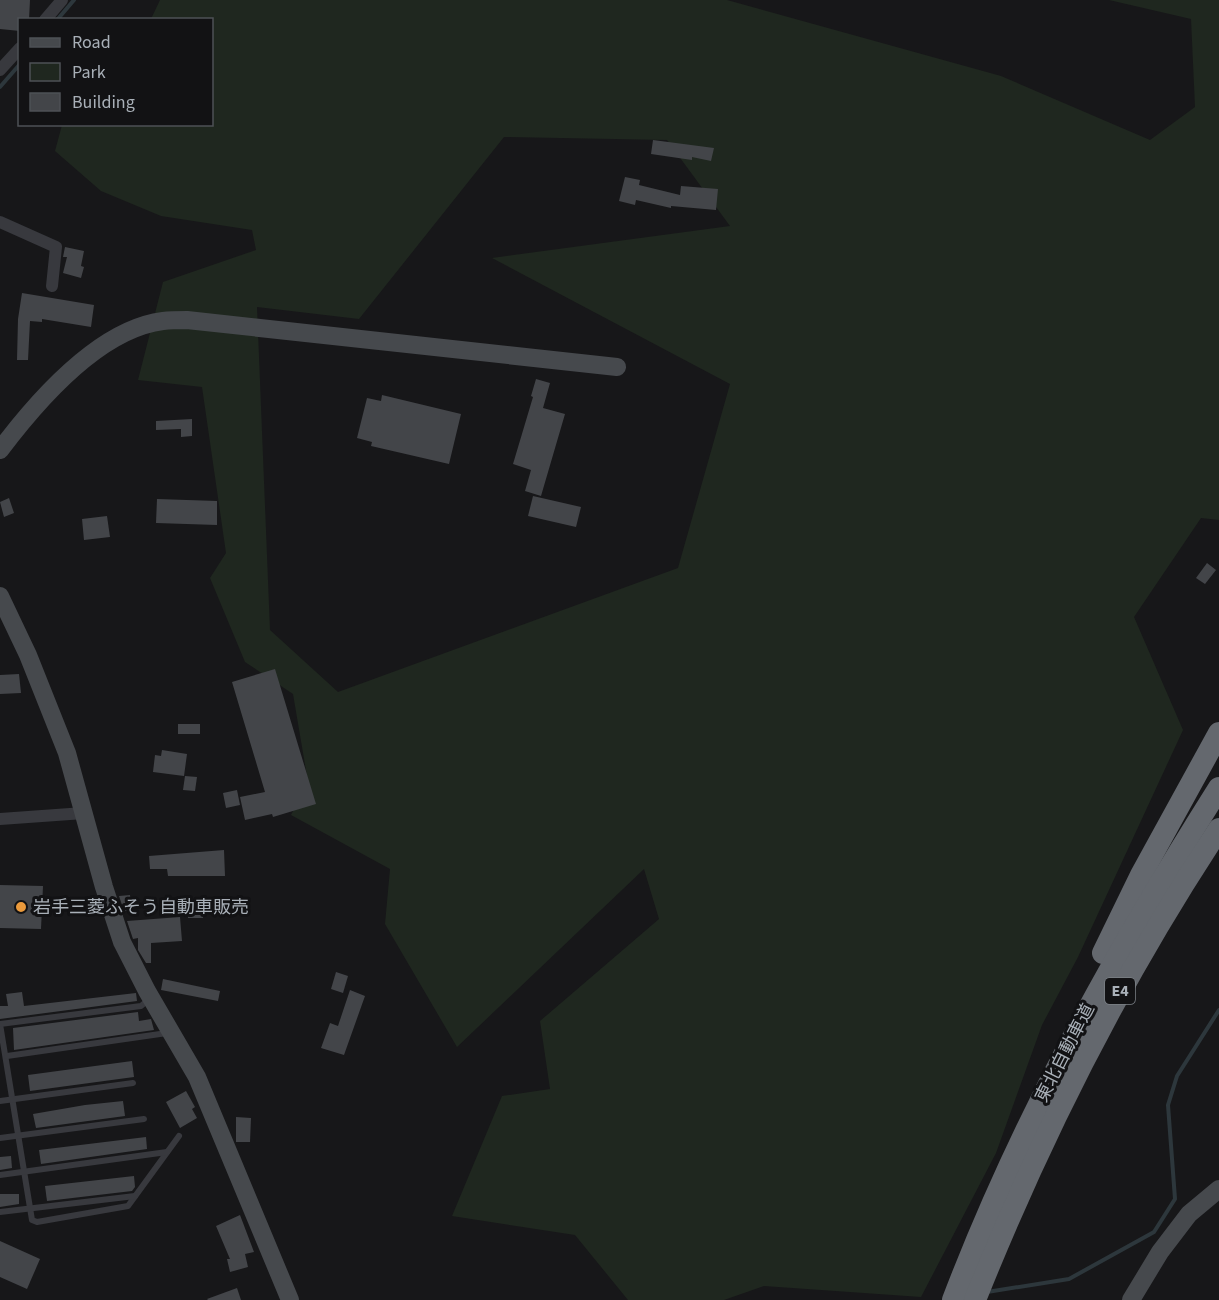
<svg xmlns="http://www.w3.org/2000/svg" width="1219" height="1300" font-family="'Source Sans 3','Noto Sans JP',sans-serif">
  <style>
    .green { fill: #1f271f; fill-rule: evenodd }
    .lines { fill: none; stroke-linecap: round; stroke-linejoin: round }
    .stream { stroke: #2d373c; stroke-width: 4 }
    .building { fill: #434549 }
    .lane { stroke: #38393e; stroke-width: 6 }
    .street { stroke: #38393e; stroke-width: 12 }
    .secondary { stroke: #46494d; stroke-width: 18 }
    .highway { stroke: #64686e; stroke-width: 22 }
    .poi-dot { fill: #eb9a3c; stroke: #121214; stroke-width: 2 }
    .labels { text-anchor: middle; dominant-baseline: central; stroke-width: 6; stroke-linejoin: round; paint-order: stroke }
    .shield { fill: #121214; stroke: #7c8187; stroke-width: 1.5 }
    .shield-label { font-size: 16px; font-weight: bold; fill: #a9b0b8 }
    .poi-label { font-size: 18px; fill: #a9b0b8; stroke: #121214; text-anchor: start }
    .street-label { font-size: 18px; fill: #a9b0b8; stroke: #121214 }
  </style>
  <rect width="100%" height="100%" fill="#171719"/>
  <path class="green" d="M160,0h567l274,76 149,64 45,-33 -4,-88 -82,-19h110v520l-18,-2 -67,99 49,113 -105,227 -36,68 -46,128 -75,144 -157,-11 -40,14h-96l-53,-65 -123,-19 50,-120 48,-7 -10,-68 119,-102 -15,-50 -187,178 -72,-123 5,-55 -99,-54 17,-33 -15,-88 -48,-32 -35,-84 16,-25 -24,-166 -64,-7 25,-98 93,-32 -4,-20 -91,-14 -60,-25 -46,-40 7,-26 150,-1v-104l-61,-1zM504,137l163,3 63,86 -238,32 238,126 -52,184 -340,124 -68,-62 -13,-323 102,12z"/>
  <g class="lines">
    <g class="stream">
      <path d="M57,20l17,-20"/>
      <path d="M0,87l20,-23"/>
      <path d="M987,1292l82,-13 85,-47 21,-33 -7,-94 9,-29 42,-66"/>
    </g>
  </g>
  <g class="building">
    <path d="M0,0h30l-1,20h-9v11l-20,-2z"/>
    <path d="M653,140l61,8 -3,13 -19,-4v3l-41,-6z"/>
    <path d="M625,177l15,3 -1,5 41,10 1,-9 37,3 -2,21 -45,-4v2l-35,-8 -1,5 -16,-4z"/>
    <path d="M65,247l19,4 -3,15 3,1 -3,11 -18,-5 4,-16h-4z"/>
    <path d="M22,293l72,12 -3,22 -49,-8v3l-12,-1 -2,39h-11l1,-41z"/>
    <path d="M536,379l14,4 -7,25 22,6 -24,82 -16,-5 6,-21 -18,-6 20,-67 -2,-1z"/>
    <path d="M382,395l79,19 -12,50 -78,-18 1,-4 -15,-4 10,-40 14,3z"/>
    <path d="M192,419v17l-11,1v-8l-25,1v-9z"/>
    <path d="M533,496l48,11 -5,20 -48,-11z"/>
    <path d="M9,498l5,15 -10,4 -4,-15z"/>
    <path d="M157,499l60,2v24l-61,-2z"/>
    <path d="M107,516l3,21 -26,3 -2,-21z"/>
    <path d="M1207,563l9,7 -11,14 -9,-6z"/>
    <path d="M275,669l41,135 -43,13 -1,-3 -27,6 -5,-23 25,-5 -33,-110z"/>
    <path d="M19,674l2,19 -21,1v-19z"/>
    <rect x="178" y="724" width="22" height="10"/>
    <path d="M162,750l25,4 -3,22 -31,-4 2,-17 6,1z"/>
    <path d="M185,776l12,1 -2,14 -12,-1z"/>
    <path d="M237,790l3,15 -14,3 -3,-15z"/>
    <path d="M224,850l1,26h-57l-1,-7h-17l-1,-13z"/>
    <path d="M0,885l43,1 -2,43 -41,-1z"/>
    <path d="M130,895l2,15 -8,1 -5,-15z"/>
    <path d="M188,905h14l1,13h-15z"/>
    <path d="M180,917l2,24 -31,2v20h-5l-8,-13v-12l-5,1 -6,-18z"/>
    <path d="M336,972l12,4 -5,17 -12,-4z"/>
    <path d="M163,979l57,12 -2,10 -57,-11z"/>
    <path d="M350,990l15,6 -21,59 -23,-7 9,-25 8,3z"/>
    <path d="M22,992l2,14 112,-13 1,8 -137,18v-13h8l-2,-12z"/>
    <path d="M138,1012l1,9 12,-2 3,11 -140,20 -1,-22z"/>
    <path d="M132,1061l2,16 -104,14 -2,-16z"/>
    <path d="M186,1091l9,16 -3,2 5,9 -17,10 -14,-26z"/>
    <path d="M123,1101l2,15 -89,12 -3,-14 52,-9z"/>
    <path d="M236,1117l15,1 -1,24h-14z"/>
    <path d="M146,1137l1,12 -106,15 -2,-14z"/>
    <path d="M11,1156l1,12 -12,2v-13z"/>
    <path d="M134,1176l1,11 -3,4 -85,10 -2,-15z"/>
    <path d="M0,1194h19v10l-19,3z"/>
    <path d="M240,1215l14,37 -9,2 3,13 -18,5 -3,-13h3l-14,-33z"/>
    <path d="M0,1241l40,18 -13,30 -27,-12z"/>
    <path d="M237,1288l4,12h-33l-1,-1z"/>
  </g>
  <g class="lines">
    <g class="lane">
      <path d="M0,1024l32,196 5,2 91,-16 51,-70"/>
      <path d="M0,1024l141,-18 6,-5"/>
      <path d="M7,1056l160,-23"/>
      <path d="M0,1101l133,-18"/>
      <path d="M0,1138l144,-19"/>
      <path d="M0,1175l167,-23"/>
      <path d="M0,1212l135,-16"/>
    </g>
    <g class="street">
      <path d="M45,20l17,-20"/>
      <path d="M0,70l20,-22"/>
      <path d="M0,222l56,25 -4,39"/>
      <path d="M0,819l84,-6"/>
    </g>
    <g class="secondary">
      <path d="M0,450c37,-49 99,-121 163,-129 8,-1 16,-1 24,-1l430,47"/>
      <path d="M0,596l28,59 39,98 37,134 18,55 25,49 50,86 93,223"/>
      <path d="M1131,1300l29,-48 29,-38 30,-25"/>
    </g>
    <g class="highway">
      <path d="M1103,953l38,-78 78,-142"/>
      <path d="M953,1300c69,-181 163,-349 266,-512"/>
      <path d="M975,1300c66,-165 146,-323 244,-471"/>
    </g>
  </g>
  <circle class="poi-dot" cx="21" cy="907" r="6"/>
  <g class="labels">
    <rect class="shield" x="1105" y="978" width="30" height="26" rx="4.5"/>
    <g class="shield-label">
      <text x="1120" y="991">E4</text>
    </g>
    <g class="poi-label">
      <text x="33" y="907">岩手三菱ふそう自動車販売</text>
    </g>
    <g class="street-label">
      <text transform="translate(1065 1053) rotate(-63)">東北自動車道</text>
    </g>
  </g>
  <rect x="18" y="18" width="195" height="108" fill="#121214" stroke="#4e5156" stroke-width="1.5"/>
  <rect x="30" y="38" width="30" height="9" fill="#46494d" stroke="#4e5156" stroke-width="1.5"/>
  <text x="72" y="48" font-size="18" fill="#a9b0b8">Road</text>
  <rect x="30" y="63" width="30" height="18" fill="#1f271f" stroke="#4e5156" stroke-width="1.5"/>
  <text x="72" y="78" font-size="18" fill="#a9b0b8">Park</text>
  <rect x="30" y="93" width="30" height="18" fill="#434549" stroke="#4e5156" stroke-width="1.5"/>
  <text x="72" y="108" font-size="18" fill="#a9b0b8">Building</text>
</svg>
